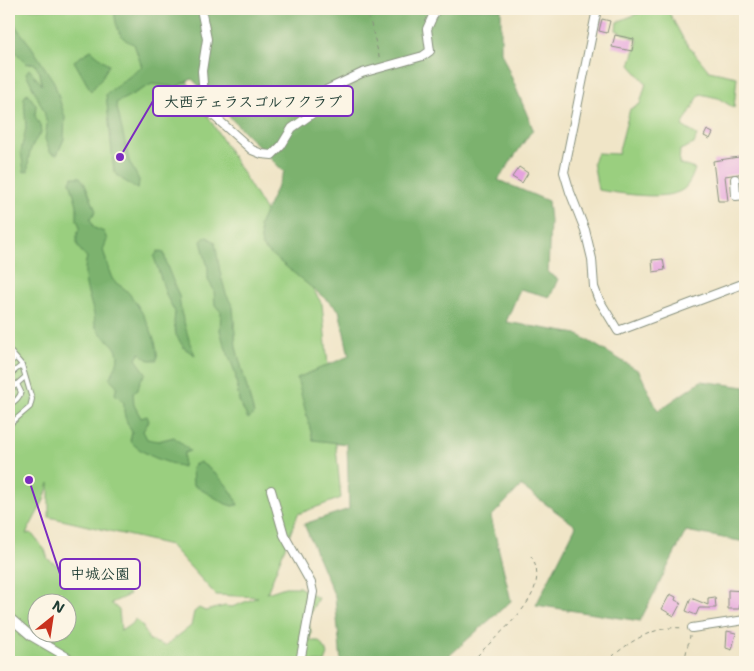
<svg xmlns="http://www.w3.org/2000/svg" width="754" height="671" font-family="'Shantell Sans','Klee One',sans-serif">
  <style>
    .green { fill: #9acf7f; stroke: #5c865a; fill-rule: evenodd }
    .forest { fill: #7bb26e; stroke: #4d7851 }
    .building { fill: #e5a3de }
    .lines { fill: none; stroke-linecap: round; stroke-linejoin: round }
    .lane-casing { stroke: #88917e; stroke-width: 6 }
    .street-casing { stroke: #88917e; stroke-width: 10 }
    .path { stroke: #88917e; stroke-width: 1; stroke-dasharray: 4 4; stroke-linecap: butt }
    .lane { stroke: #fff; stroke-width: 4 }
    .street { stroke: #fff; stroke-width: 8 }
    .leader { fill: none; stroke: #7b2cbf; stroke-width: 2 }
    .callout-dot { fill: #7b2cbf; stroke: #fcf5e5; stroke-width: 2 }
    .callout { fill: #fcf5e5; stroke: #7b2cbf; stroke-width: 2 }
    .callout-label { font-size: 15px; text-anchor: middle; font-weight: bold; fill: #1f3d34 }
  </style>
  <rect width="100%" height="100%" fill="#fcf5e5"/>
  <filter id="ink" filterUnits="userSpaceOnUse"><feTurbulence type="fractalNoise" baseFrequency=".02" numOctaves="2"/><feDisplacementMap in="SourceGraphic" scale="10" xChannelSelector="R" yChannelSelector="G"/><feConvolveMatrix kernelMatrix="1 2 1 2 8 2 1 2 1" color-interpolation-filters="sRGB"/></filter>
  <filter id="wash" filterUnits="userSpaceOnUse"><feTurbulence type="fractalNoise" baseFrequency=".0096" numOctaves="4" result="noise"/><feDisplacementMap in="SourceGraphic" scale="20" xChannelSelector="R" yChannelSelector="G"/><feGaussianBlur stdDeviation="1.12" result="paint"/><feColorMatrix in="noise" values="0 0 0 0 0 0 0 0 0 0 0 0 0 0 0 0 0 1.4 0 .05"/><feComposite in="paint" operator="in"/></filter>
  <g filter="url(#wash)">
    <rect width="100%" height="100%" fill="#f0e5c7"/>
    <g class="green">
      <path d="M9,9h134l179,295 19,194 -43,16 -31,79 18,-6h14l19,11 -11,21 4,12 -1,10h9l9,13 -3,8h-316zM49,483v34l121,28 46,50 42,2 -26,10 -7,-1 -20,5 -6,-3 -5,4 -3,14 -26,20 -16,-6 -7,-15 -7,-6 -1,3 -13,9 -2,-21 -8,-7 18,-8 -6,-14 -8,-4 -4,7 -6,-9 -19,2 -6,4 -32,-22 -3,-9 -14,-17 -5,1 18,-34zM38,604h30v30h-30z"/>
      <path d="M649,9h18l17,31 25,31 28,6 -3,31 -16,-10 -18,-4 -18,32 15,9 -3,9 -14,6 -1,14 16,5c-2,6 -5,13 -9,18 -14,16 -68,6 -88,3l-5,-28 4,-9 21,1 12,-45 10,-5 6,-21 -16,-18 8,-25 -22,-10 1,-8z"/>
    </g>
    <g class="forest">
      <path d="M9,9l8,19 14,18 23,36 11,35 -1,22 -7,16 -7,-3 -5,-13 2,-14 -3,-14 -18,-38 3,-4 13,16 -2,-12 -6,-10 -7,1 -18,-19z"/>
      <path d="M114,9h387v43l32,77 -35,51 50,21 2,20 -2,52 10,6 -8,18 -30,-8 -14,33 71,12 62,37 19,40 43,-30 44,6v155l-59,-11 -46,90 -104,-16 40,-79 -55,-40 -30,31 20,84 -69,61h-101l-6,-65 -31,-73 45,-15 -2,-65 -34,-4 -16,-62 52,-22 -10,-46 -77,-63 -3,-22 25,-53 -92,-93 -16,8 -24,-3 -36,19 13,58 10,19 -1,9 -15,-9 -9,-8 -8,-78 36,-27 -8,-23c-17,-5 -18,-20 -20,-35z"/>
      <path d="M91,50l18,15 -8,14 -10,12 -17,-30z"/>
      <path d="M27,93l9,12 -1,11 5,9 1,8c-11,12 -13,23 -13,38l-4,1 -3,-21 5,-23 -2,-30z"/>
      <path d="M73,177h7l6,9 10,25 -6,8 4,9 10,4 3,8 -4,10c3,8 6,24 10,30 3,4 9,6 13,10 13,14 34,51 31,70h-8l-9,-7 -4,6 10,14 -6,8 -2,9 -5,3 1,12 7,13 6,-2 2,5 -6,10 4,8 11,2 16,-4 16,14 -6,2 -1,14c-20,-6 -39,-11 -53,-26l2,-9c-6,-10 -9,-18 -8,-29l-9,-9 2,-8 -8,-8c7,-9 13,-22 5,-32 -5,-6 -12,-10 -17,-17 -3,-4 -2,-10 -3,-15 -5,-20 -13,-35 -7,-57 -11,-9 -13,-17 -7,-30l-3,-7v-15l-7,-24z"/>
      <path d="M206,236l9,6 5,30 6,22 7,13 3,40 18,67 -6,5 -9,-18 -4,-29 -12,-31 -3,-11 1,-18 -6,-7 -1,-15 -6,-10v-12l-7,-27z"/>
      <path d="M158,251l6,2 3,13 12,30 2,16 9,31 5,12 -11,-7 -8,-13 -2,-13 1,-10 -8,-15 -13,-40z"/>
      <path d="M200,462c16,11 32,25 38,43l-6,1 -6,-2 -33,-19 -1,-17 2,-3z"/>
    </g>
    <g id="blocks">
      <g class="building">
        <path d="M602,19l8,2 -3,12 -8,-2z"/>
        <path d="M615,35l19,4 -2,12 -20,-4z"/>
        <path d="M707,130l6,3 -3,6 -6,-3z"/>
        <path d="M745,156v17l-20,3 3,25h-10l-5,-40z"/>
        <path d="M519,167l9,6 -6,10 -10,-6z"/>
        <path d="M663,259l2,11 -12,2 -1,-12z"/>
        <path d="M728,590l17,1v14l-5,-2 -1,6h-11z"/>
        <path d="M670,594l6,3 -1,3 6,3 -7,13 -12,-7z"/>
        <path d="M715,597l1,11h-17l-3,7 -10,-4 5,-13 17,7v-7z"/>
        <path d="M727,631l9,2 -4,17 -6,-2z"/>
      </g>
    </g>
  </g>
  <g filter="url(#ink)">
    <use href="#blocks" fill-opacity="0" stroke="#88917e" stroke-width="1"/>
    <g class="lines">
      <g class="lane-casing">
        <g id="lane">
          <path d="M9,350l13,15 10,34 -2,8 -21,18"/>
          <path d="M9,364l6,-6"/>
          <path d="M9,368l3,5 -3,3"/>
          <path d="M12,373l10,-8"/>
          <path d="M9,391l16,-14"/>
          <path d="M9,405c6,-4 10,-6 12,-13l-4,-8"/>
        </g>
      </g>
      <g class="street-casing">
        <g id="street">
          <path d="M201,9l6,30 -5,32 3,37 47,42 10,4 10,1 9,-9 11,-18 20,-14 9,-11 5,-13 36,-17 61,-17 7,-5 -3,-22 9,-20"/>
          <path d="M597,9l-33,163 6,20 15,38 7,29 2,28 4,11 20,33 127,-48"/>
          <path d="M735,179l1,17 9,-1"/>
          <path d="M271,490l13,45 27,48 2,9 -13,70"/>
          <path d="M9,617l22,19 36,21 3,5"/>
          <path d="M692,628l53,-8"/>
        </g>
      </g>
      <g class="path">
        <path d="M363,9l8,15 9,36"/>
        <path d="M472,662c21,-27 84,-66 59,-106"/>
        <path d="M606,662c21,-19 47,-37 77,-34"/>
        <path d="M684,662l6,-26"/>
      </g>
      <use href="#lane" class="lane"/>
      <use href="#street" class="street"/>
    </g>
  </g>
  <path class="leader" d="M120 157L153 101M29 480L60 574"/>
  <g class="callout-dot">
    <circle cx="120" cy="157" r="5"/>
    <circle cx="29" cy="480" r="5"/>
  </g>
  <g class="callout">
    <rect x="153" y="86" width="200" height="30" rx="5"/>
    <rect x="60" y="559" width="80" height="30" rx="5"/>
  </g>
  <g class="callout-label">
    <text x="253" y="107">大西テェラスゴルフクラブ</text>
    <text x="100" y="579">中城公園</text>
  </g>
  <rect width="754" height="671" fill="none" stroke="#fcf5e5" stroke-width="30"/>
  <g transform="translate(52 618) rotate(30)"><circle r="24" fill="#fcf5e5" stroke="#a4ab9e"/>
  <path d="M0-4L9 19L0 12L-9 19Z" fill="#c8321e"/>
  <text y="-8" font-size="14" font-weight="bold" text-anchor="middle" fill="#1f3d34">N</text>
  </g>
</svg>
